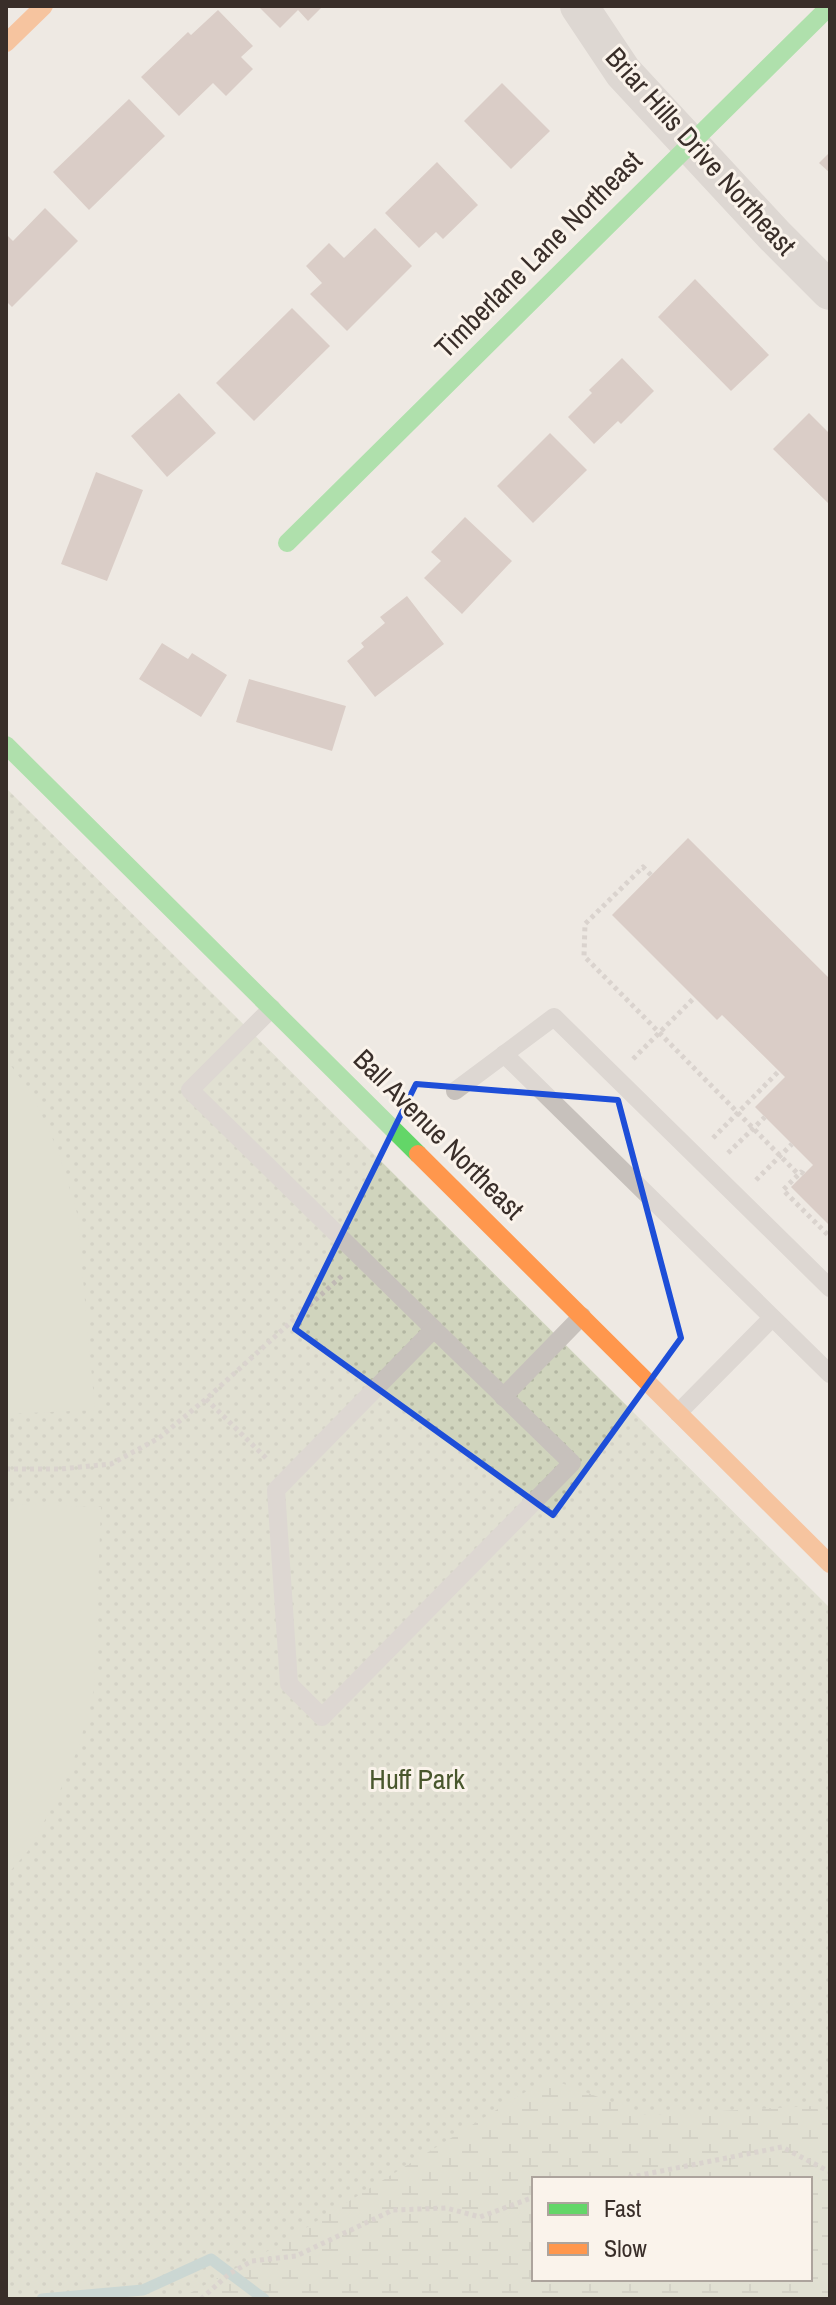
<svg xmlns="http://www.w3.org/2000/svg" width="836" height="2305" font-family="'Archivo Narrow',sans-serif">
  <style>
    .grass { fill: url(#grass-dots); fill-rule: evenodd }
    .wetland { fill: url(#wetland-marsh); fill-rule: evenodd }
    .pitch { fill: #d0d4bd }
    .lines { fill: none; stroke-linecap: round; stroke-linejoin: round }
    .stream { stroke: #9fc1bf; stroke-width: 11 }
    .building { fill: #c2aca4 }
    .path { stroke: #c0b9b4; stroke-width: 5; stroke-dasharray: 4 4; stroke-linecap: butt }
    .lane { stroke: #c7c1bc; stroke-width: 18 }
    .street { stroke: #c7c1bc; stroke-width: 38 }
    .fast { stroke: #63d668; stroke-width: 18 }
    .slow { stroke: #ff974d; stroke-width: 18 }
    .marked { fill: none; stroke: #1d4ed8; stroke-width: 6; stroke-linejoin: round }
    .labels { text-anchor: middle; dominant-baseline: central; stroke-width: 6; stroke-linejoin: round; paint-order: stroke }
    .street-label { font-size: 28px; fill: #392e29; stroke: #faf3eb }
    .park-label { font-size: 28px; fill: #49572d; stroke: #faf3eb }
  </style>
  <defs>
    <pattern id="grass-dots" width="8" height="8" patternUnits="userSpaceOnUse" patternTransform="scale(2)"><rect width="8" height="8" fill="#d0d4bd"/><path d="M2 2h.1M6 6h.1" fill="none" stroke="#b3b6a2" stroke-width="1.8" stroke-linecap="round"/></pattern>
    <pattern id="wetland-marsh" width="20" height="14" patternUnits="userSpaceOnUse" patternTransform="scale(2)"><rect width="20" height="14" fill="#d0d4bd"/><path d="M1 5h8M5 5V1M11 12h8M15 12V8" fill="none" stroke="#b3b6a2"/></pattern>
  </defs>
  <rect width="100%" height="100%" fill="#eee9e3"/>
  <path class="grass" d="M6,788l824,820v691h-824zM534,2179h276v100h-276z"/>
  <path class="wetland" d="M548,2078l98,37 169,-9 15,19v174h-651l96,-52zM534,2179h276v100h-276z"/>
  <g class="pitch">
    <path d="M6,1059l26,35 26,56 19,63 18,197 -89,4z"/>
    <path d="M6,1504l95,3 -7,183 -15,56 -22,52 -29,53 -22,25z"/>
  </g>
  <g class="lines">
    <path class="stream" d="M42,2299l101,-9 68,-31 53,40"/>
  </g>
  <g class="building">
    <path d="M258,6h65l-15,15 -10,-11 -18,18z"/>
    <path d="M218,10l35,36 -12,11 12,12 -27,27 -13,-13 -34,33 -38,-39 47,-45 3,3z"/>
    <path d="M502,83l48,48 -39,38 -47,-48z"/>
    <path d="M129,99l36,37 -76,74 -36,-38z"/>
    <path d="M830,152v21l-11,-10z"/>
    <path d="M437,162l41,43 -35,34 -7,-7 -17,16 -34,-35z"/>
    <path d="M45,208l33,33 -66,66 -6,-6v-67l7,7z"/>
    <path d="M375,228l37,38 -65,65 -37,-37 12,-11 -16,-17 23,-23 15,15z"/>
    <path d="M695,279l74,76 -38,36 -73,-74z"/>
    <path d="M292,308l38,38 -76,75 -38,-38z"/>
    <path d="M622,358l32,33 -33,33 -3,-3 -24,23 -26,-27 24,-24 -3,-3z"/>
    <path d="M179,393l37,40 -49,44 -36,-41z"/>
    <path d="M809,413l21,21v71l-57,-56z"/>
    <path d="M550,433l37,37 -54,53 -36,-37z"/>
    <path d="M96,472l47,18 -36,91 -46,-17z"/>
    <path d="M465,517l47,44 -50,53 -38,-36 17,-17 -10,-9z"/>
    <path d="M407,596l37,48 -69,53 -28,-36 17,-14 -3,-4 24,-20 -5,-6z"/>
    <path d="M162,643l26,16 4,-6 35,22 -26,42 -62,-38z"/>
    <path d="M249,679l97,27 -14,45 -96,-29z"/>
    <path d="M688,838l142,141v247l-39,-39 22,-22 -58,-58 30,-30 -63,-62 -5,5 -105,-105z"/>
  </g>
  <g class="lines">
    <g class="path">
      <path d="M651,875l-8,-8 -58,57 -1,32 215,219"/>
      <path d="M633,1059l62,-62"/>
      <path d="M713,1138l66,-67"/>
      <path d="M728,1153l37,-36"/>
      <path d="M804,1174l-3,-2 -18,18 47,47"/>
      <path d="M756,1180l36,-36"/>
      <path d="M206,1399l62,61"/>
      <path d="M6,1469h54l51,-5 48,-26 47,-39 138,-125"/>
      <path d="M621,2179l161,-32 48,25"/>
      <path d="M201,2299l28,-25 23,-13 44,-5 97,-46 53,-2 34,9 54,-20"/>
    </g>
    <g class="lane">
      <path d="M272,1008l-82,82 244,239"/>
      <path d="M504,1054l326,320"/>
      <path d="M455,1091l99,-74 276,271"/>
      <path d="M434,1329l138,134 -250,254 -33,-33 -13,-194z"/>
      <path d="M503,1397l79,-81"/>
      <path d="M678,1413l94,-95"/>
    </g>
    <path class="street" d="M579,6l44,66 152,164 55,55"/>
    <g class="fast">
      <path d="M287,543l543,-537"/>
      <path d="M6,745l412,409"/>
    </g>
    <g class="slow">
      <path d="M6,43l38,-37"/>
      <path d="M418,1154l412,410"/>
    </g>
  </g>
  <path d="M0 0H836V2305H0ZM416,1084l202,16 63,238 -128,177 -258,-186z" fill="#eee9e3" fill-opacity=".55" fill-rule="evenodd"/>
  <path class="marked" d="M416,1084l202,16 63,238 -128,177 -258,-186z"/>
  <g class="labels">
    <g class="street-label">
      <text transform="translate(701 151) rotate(48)">Briar Hills Drive Northeast</text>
      <text transform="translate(538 254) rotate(-45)">Timberlane Lane Northeast</text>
      <text transform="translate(439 1134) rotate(45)">Ball Avenue Northeast</text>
    </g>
    <g class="park-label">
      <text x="417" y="1779">Huff Park</text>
    </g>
  </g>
  <rect width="836" height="2305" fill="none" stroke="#392e29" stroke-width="16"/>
  <rect x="532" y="2177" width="280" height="104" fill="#faf3eb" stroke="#ada49d" stroke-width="2"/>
  <rect x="548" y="2203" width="40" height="12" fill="#63d668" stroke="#ada49d" stroke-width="2"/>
  <text x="604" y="2217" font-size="24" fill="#392e29">Fast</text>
  <rect x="548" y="2243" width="40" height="12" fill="#ff974d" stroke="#ada49d" stroke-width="2"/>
  <text x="604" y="2257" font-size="24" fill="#392e29">Slow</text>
</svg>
